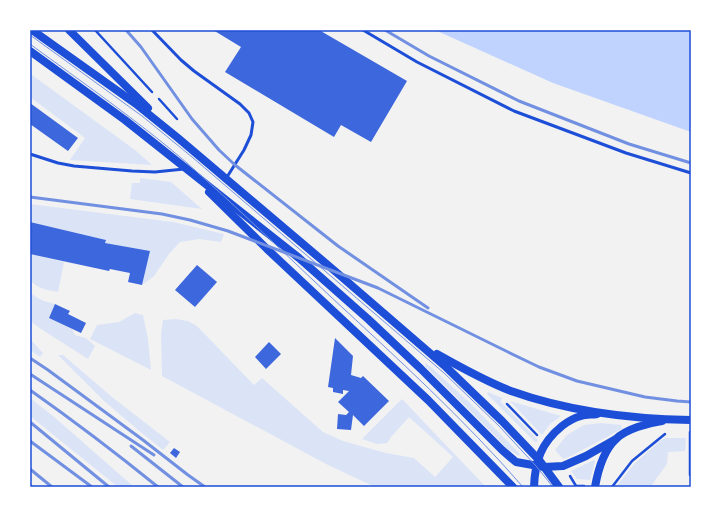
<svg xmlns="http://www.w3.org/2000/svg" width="721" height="517" font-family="Commissioner,sans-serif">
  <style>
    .green { fill: #dbe4f7 }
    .water { fill: #bfd3fe }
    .building { fill: #3d67dc }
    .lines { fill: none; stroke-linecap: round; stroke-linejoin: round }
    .path { stroke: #1d4ed8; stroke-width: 2.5 }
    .service { stroke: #1d4ed8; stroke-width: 3 }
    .secondary { stroke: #1d4ed8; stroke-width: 8 }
    .tram { stroke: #7290e2; stroke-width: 1 }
    .rail { stroke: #7290e2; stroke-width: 3 }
    .neatline { fill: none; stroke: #1d4ed8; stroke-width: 1.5 }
  </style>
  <rect width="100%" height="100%" fill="#f2f2f2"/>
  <g class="green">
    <path d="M32,75l103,75 17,15 -82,-5 15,-22 -55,-41v-19z"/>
    <path d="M140,178l31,4 31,27 -72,-10 2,-16h8z"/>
    <path d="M30,204l143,18 51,12 -3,8 -22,-3 -19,3 -11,12 -15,22 -12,9 7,-34 -44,-8 1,-3 -76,-18z"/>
    <path d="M30,254l34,8 -6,30c-11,-2 -20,-3 -28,-12z"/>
    <path d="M30,292c7,7 16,10 25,12l-6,14 23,11 3,6 11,3 9,8 -7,13 -47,-30 -11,-8z"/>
    <path d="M135,313l8,2 5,24 3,31 -61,-31 7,-14 22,-3z"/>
    <path d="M176,319l12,2 9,5 57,59 8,-7 61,54 20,9 14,4 29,8 28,5 21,19 18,-20 -44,-40 -18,20 -4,6 -10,1 -15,-5 40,-40 84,88h-111l-49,-23 -164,-88 -1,-42 2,-14z"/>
    <path d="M30,339l13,14 -3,4 -10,-7z"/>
    <path d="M58,355h5l49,42 58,45 -7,8 -26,-21 -34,-29z"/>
    <path d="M425,363l6,4 40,37 49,50 -1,2 -13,-8 -10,-11 -71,-71z"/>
    <path d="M488,392l14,6 -1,4 37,38 -2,3 -49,-49z"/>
    <path d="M30,398l23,18 81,71h-16l-88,-71z"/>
    <path d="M510,401l51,15 -11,8 -8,11z"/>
    <path d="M601,423l20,2 1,4 -53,28 -6,2 -8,-9 12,-15 17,-10z"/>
    <path d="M668,438h18l-1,13 -17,1 -1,12 -11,15 -5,8h-35l18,-23 25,-22 4,-3z"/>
    <path d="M594,460l1,2 -5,18 -13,-1 -6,-8z"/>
  </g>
  <path class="water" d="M435,30h256v102l-138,-49z"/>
  <g class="building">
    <path d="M213,30h106l88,51 -36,61 -30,-17 -7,12 -109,-65 16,-25z"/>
    <path d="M30,103l48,35 -10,13 -38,-27z"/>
    <path d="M30,222l76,18 -1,3 45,8 -8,34 -14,-3 2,-9 -20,-4 -1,2 -79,-17z"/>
    <path d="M197,265l20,17 -22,25 -20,-17z"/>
    <path d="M55,304l15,7 -2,3 18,9 -5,10 -32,-15z"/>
    <path d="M335,338l18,18 -2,19 10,3 2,-2 26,25 -25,25 -11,-11 -2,15 -14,-1 1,-15 8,1 3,-3 -11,-10 11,-11 -6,-1v4l-10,-2v-4l-5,-1z"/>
    <path d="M269,342l12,12 -15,15 -11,-12z"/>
    <path d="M174,448l6,4 -4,6 -6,-5z"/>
  </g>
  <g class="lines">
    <g class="path">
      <path d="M95,30l57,62"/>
      <path d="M159,99l18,20"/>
      <path d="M507,404l30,31"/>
      <path d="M690,432v43"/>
      <path d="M570,476l6,10"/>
      <path d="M575,487l1,-1h8"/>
      <path d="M612,487l20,-26 33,-27"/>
    </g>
    <g class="service">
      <path d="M152,30l29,30 13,11 46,33 9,9 4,9 -2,13 -7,15 -17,27"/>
      <path d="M363,30l54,32 97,49 112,42 65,20"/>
      <path d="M30,154l28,9 16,3 58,5 23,1 29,-3"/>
    </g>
    <g class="secondary">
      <path d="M32,30l104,74 42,34 158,134 110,95 56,54 37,39 20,27"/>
      <path d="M69,30l79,78"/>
      <path d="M30,51l95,69 174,138 69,61 53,50 81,81 14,12 28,5 19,-1 23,-10 30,-17"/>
      <path d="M209,192l58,57 161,151 85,87"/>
      <path d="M437,354c23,13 48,27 74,37 56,20 120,28 180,29"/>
      <path d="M534,487c1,-26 7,-44 28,-61 5,-4 12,-8 19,-10 5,-2 11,-1 16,-2"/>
      <path d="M595,487c3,-17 8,-36 21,-48 10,-10 32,-16 46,-18"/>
    </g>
    <g class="tram">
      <path d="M30,35l112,81 50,41 252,216 55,53 37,40 17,21"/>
      <path d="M30,44c53,39 107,76 157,119 49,43 96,89 144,134 66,61 133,122 192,190"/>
    </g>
    <g class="rail">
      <path d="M126,30l15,17 51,72 27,31 16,15 103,81 90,62"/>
      <path d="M385,30l44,26 90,45 110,43 62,19"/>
      <path d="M30,197l132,17 28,6 38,11 150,57 130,64 31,15 38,14 68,16 32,4 14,1"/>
      <path d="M30,358l18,12 95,70 45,35 17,12"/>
      <path d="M30,374l124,81"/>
      <path d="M30,390c44,31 86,63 128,97"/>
      <path d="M30,422l79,65"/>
      <path d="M30,441l62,46"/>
      <path d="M131,446l52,41"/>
      <path d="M30,469l22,18"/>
      <path d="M30,485l2,2"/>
    </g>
  </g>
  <rect width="721" height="517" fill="none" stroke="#ffffff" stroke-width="62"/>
  <rect x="31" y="31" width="659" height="455" class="neatline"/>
</svg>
